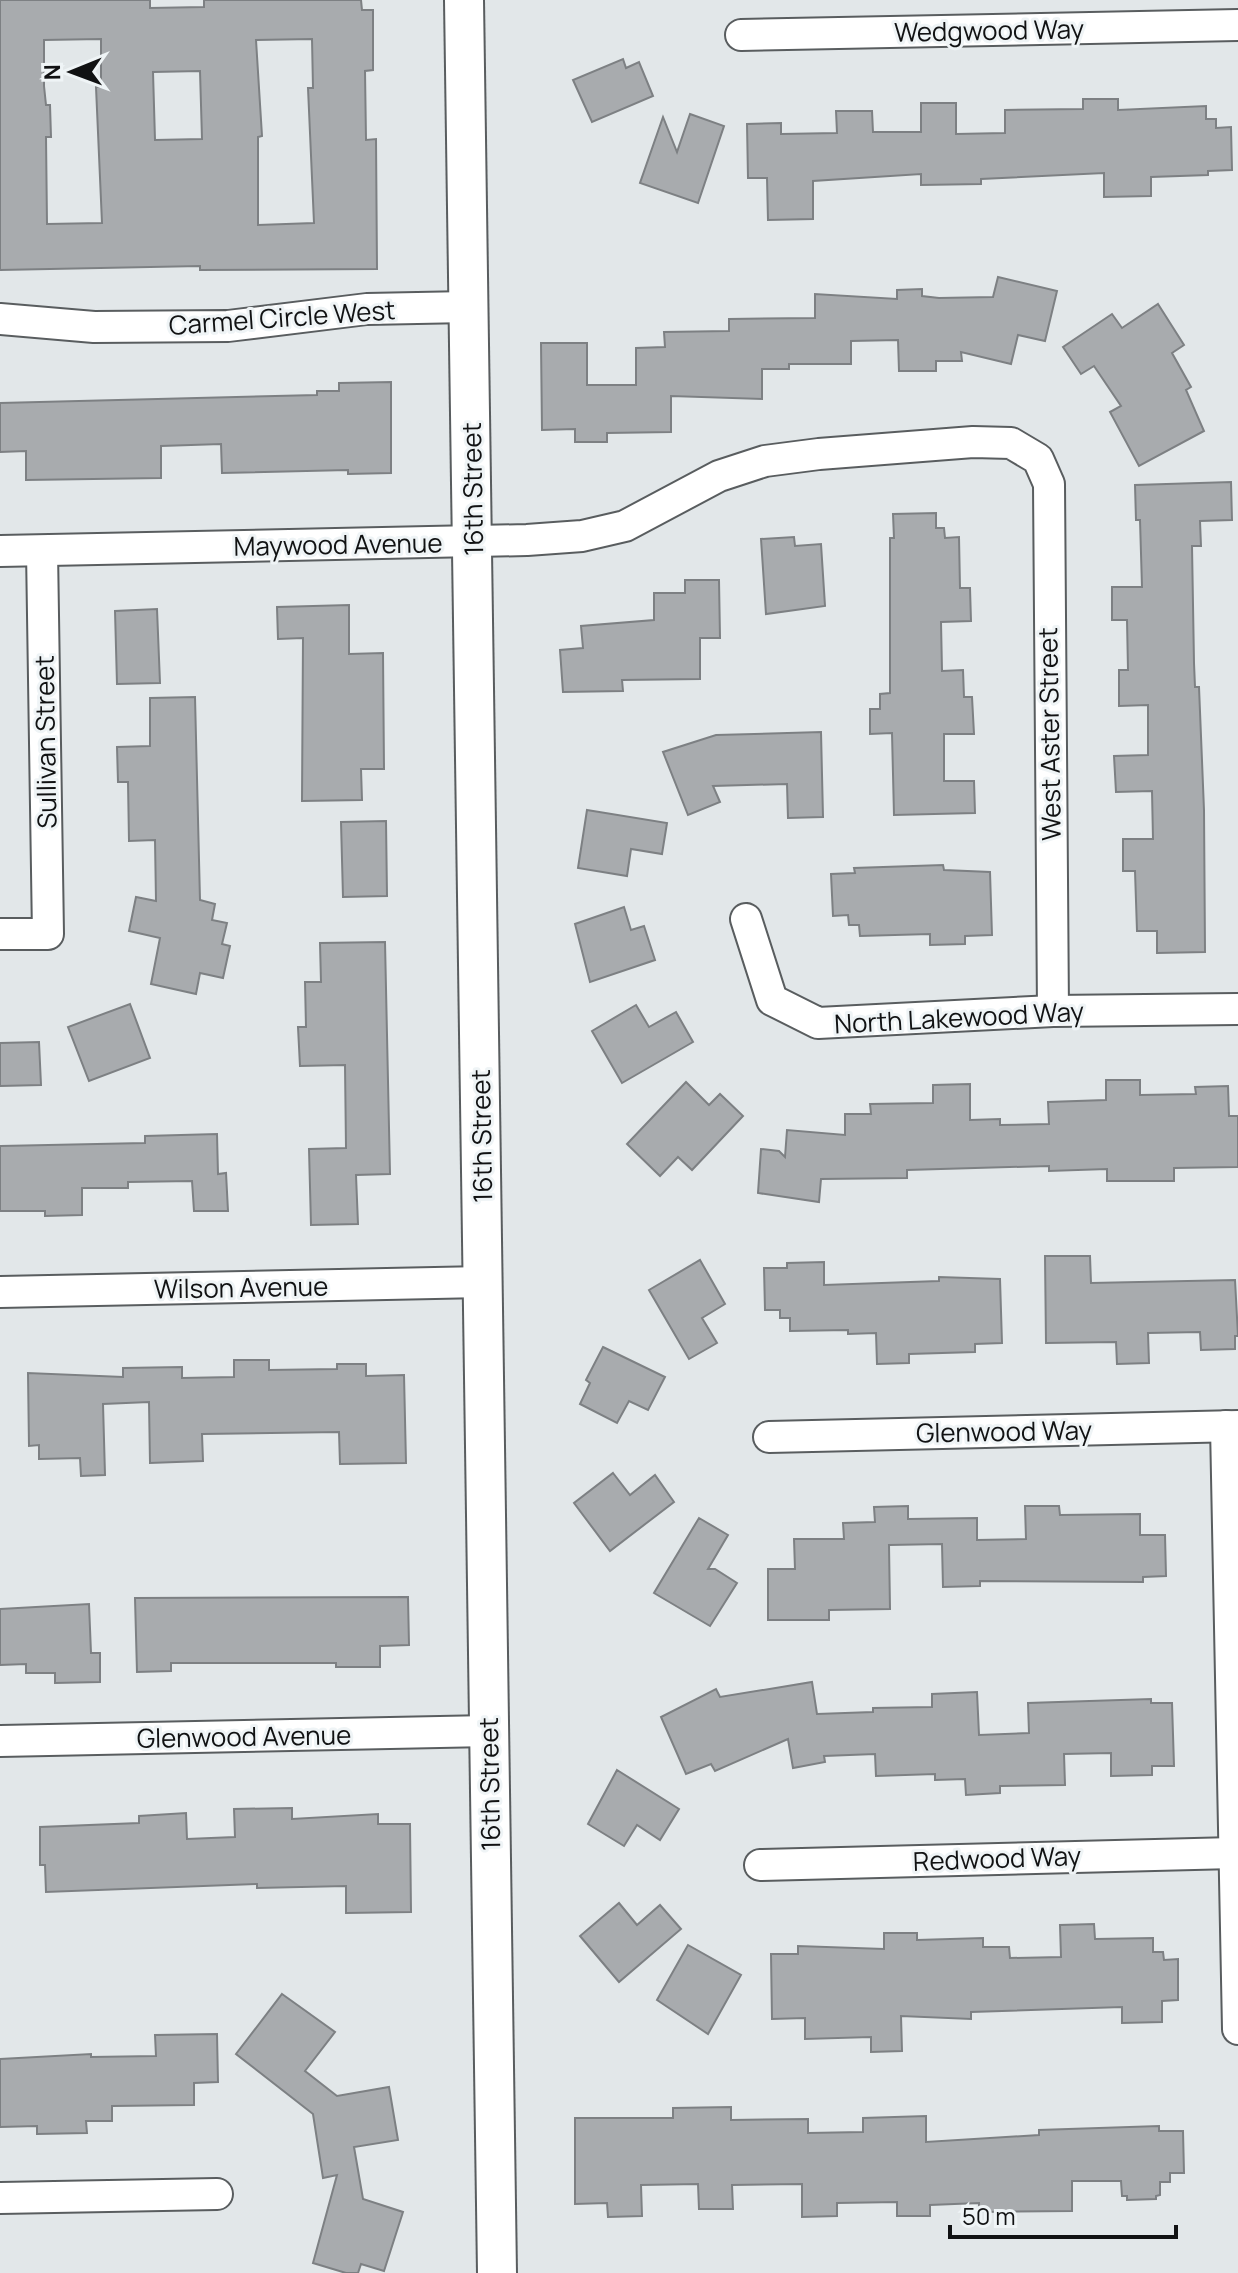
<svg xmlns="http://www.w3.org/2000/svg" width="1238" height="2273" font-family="Manrope,sans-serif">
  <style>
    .building { fill: #a8abae; stroke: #7d8083; stroke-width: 2; fill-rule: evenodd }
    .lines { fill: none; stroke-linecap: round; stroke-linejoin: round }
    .minor-casing { stroke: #595d5f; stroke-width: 34 }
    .major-casing { stroke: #595d5f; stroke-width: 42 }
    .minor { stroke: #fff; stroke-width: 30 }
    .major { stroke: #fff; stroke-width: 38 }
    .labels { text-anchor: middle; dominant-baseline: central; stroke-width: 6; stroke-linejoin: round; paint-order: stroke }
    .street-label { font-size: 26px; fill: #111213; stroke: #eff4f6 }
  </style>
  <rect width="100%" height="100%" fill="#e2e7e9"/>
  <g class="building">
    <path d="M0,0h150v8l54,-1v-7h157l1,10h11v60l-8,1 1,69 10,-1 1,130 -177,1v-4l-200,4zM101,39v47l-5,1 6,136 -55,1 -1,-87h5l-1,-32h-4l-2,-19v-46zM312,39l1,49h-5l6,135 -56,2v-88l4,-1 -6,-96zM200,71l2,68 -47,1 -2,-68z"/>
    <path d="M623,59l3,9 13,-6 14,34 -61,26 -19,-42z"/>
    <path d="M1083,99h35v11l88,-4v13h10v9l15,-1 1,43 -24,1v4l-57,2v19l-47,1v-24l-123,6v5l-60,1v-11l-108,7v38l-45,1 -1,-42h-19l-1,-54 34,-1v11l56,-1 -1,-22h36l1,21h48v-29h35v31l49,-1v-23l78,-1z"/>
    <path d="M690,114l34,12 -26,77 -58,-20 23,-66 14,35z"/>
    <path d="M998,277l59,14 -12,50 -27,-6 -7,29 -50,-12 1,9h-26v10h-37l-1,-31 -47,1v23h-62v5h-27v30l-91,-3v36l-64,1v9h-32v-13l-33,1 -1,-87h46v42h49v-37l29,-1 -1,-15 65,-1v-12l86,-1v-24l82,5v-9l25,-1v7l17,2 54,-1z"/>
    <path d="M1158,304l26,41 -12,8 19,34 -5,3 18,41 -65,35 -29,-54 11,-6 -27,-40 -13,8 -18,-27 49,-33 10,14z"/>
    <path d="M391,382v91l-43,1v-4l-126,3 -1,-29 -60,2v32l-135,2v-29l-26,1v-49l317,-8v-4h22v-8z"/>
    <path d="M1231,482l1,38 -32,1 1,25h-9l2,117 1,24h4l5,123 1,142 -48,1v-22h-20l-2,-60h-12v-32h30l-1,-48 -36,1 -2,-36 34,-1v-50l-29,1v-36h9l-1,-50h-15v-33h30l-2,-67h-4l-1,-35z"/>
    <path d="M936,513v15h8l1,10 14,-1 1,51h10l1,33 -30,1 1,49 21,-1 1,27h8l2,37h-30v47h30l1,32 -81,2 -2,-82 -22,1v-25h10v-15l10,-1v-155h4l-1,-24z"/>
    <path d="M794,537l1,9 26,-2 4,62 -59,8 -5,-75z"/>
    <path d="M685,580h34l1,58h-20v41l-78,1 1,11 -60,1 -3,-42 23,-2 -2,-22 73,-6v-27h31z"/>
    <path d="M349,605v49l34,-1 1,116h-23l1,31 -60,1 1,-163 -25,1 -1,-32z"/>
    <path d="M157,609l3,74 -43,1 -2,-73z"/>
    <path d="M195,697l5,203 15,4 -3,16 15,3 -5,21 8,2 -7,32 -23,-5 -4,21 -45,-10 9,-46 -31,-7 7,-34 20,4 -1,-61 -26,1 -1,-59h-10l-1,-35 33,-1v-48z"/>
    <path d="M821,732l2,85 -35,1 -1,-34 -74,2 7,16 -32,13 -25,-63 53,-17z"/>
    <path d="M587,810l80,13 -5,31 -31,-5 -4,27 -49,-8z"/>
    <path d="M386,821l1,75 -44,1 -2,-75z"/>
    <path d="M943,865l1,5 46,2 2,63 -27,1v8l-35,1v-11l-70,2 -1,-11h-10l-1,-10 -15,1 -2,-42 24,-1 -1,-5z"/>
    <path d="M624,907l7,23 13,-4 11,34 -65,22 -15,-58z"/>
    <path d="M385,942l5,232 -34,1 2,49 -47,1 -2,-76 37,-1 -1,-83 -45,1 -2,-39h8l-1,-45h16l-1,-39z"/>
    <path d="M130,1004l20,54 -61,23 -21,-54z"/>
    <path d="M636,1005l13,22 27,-15 17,30 -71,41 -30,-52z"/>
    <path d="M39,1042l2,43 -41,1v-43z"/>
    <path d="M1106,1080h34v15l56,-1 -1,-7 33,-1 1,30h9v51l-64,1v13h-67v-12l-58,2v-5l-142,4v8l-86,1 -2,23 -61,-9 3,-44 18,2 6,6 2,-27 58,5v-21h26l-1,-10 63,-1v-18l37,-1v36l30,-1v6l49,-1 -1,-22 58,-2z"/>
    <path d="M686,1082l23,23 11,-11 23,22 -51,54 -14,-13 -18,19 -33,-32z"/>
    <path d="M217,1134l1,40 8,-1 2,38h-34l-2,-30 -64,1v6h-46v27l-37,1v-5h-45v-65l145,-3v-7z"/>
    <path d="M1045,1256h45l1,27 144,-3 3,56h-3v13l-34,1 -1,-18 -52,1 1,30 -32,1 -1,-22 -70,1z"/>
    <path d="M700,1260l25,44 -23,14 15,25 -28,16 -40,-69z"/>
    <path d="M824,1262v23l115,-4v-4l61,2 2,64 -27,1v8l-66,2v9l-32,1 -1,-31 -28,1v-4l-58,1v-13h-10v-8h-15l-1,-42h23v-5z"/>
    <path d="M603,1347l62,30 -17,33 -19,-9 -12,22 -37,-19 10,-21 -4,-3z"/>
    <path d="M234,1360h35v10l68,-1v-5h29v12l38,-1 2,88 -66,1 -1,-32 -137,2 1,27 -53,2 -1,-61 -46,2 2,71 -24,1 -1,-18 -41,1v-14l-10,1 -1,-73 95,4v-9l59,-1v11l52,-1z"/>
    <path d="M613,1473l17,22 25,-20 19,27 -64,49 -36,-48z"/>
    <path d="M908,1506v13l69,-1v22l49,-1 -1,-33h34l1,9 80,-1v21h25l1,41 -23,1v5l-163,-1v5l-37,1 -1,-43 -53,1 1,64 -61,1v10h-61v-51h27l-1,-30h50l-1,-16 32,-1 -1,-15z"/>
    <path d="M699,1518l29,17 -20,34h7l22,14 -27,43 -56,-33z"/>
    <path d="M408,1597l1,48 -29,1v21h-44v-4h-165v8l-34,1 -2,-74z"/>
    <path d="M89,1604l2,49h9v29l-45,1v-10h-29v-9l-26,1v-56z"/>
    <path d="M812,1682l5,32 56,-2v-4l59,-1v-13l45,-2 2,43 50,-2 -1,-30 123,-4v4h21l2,63h-22v9l-41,1v-23l-47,1 1,31 -65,1v7l-34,2 -1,-16 -30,1v-6l-59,2 -1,-22 -51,2 1,6 -32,6 -5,-29 -73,32 -4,-7 -25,10 -25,-57 55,-28 4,8z"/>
    <path d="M617,1770l62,39 -19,31 -23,-15 -13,21 -36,-22z"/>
    <path d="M292,1808v11l86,-5v10h32l1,88 -65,1v-27l-89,2v-4l-211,8 -1,-27h-5v-38l99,-4v-7l47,-3 1,26 48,-2 -1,-28z"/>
    <path d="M619,1903l18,22 23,-20 21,24 -62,53 -39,-46z"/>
    <path d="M1094,1924l1,15 58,-1v14h10l1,8 14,-1v41l-16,1v21l-40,1v-16l-151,5v7l-70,-3 1,35 -31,1v-15l-66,2v-21l-33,1 -1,-65h27v-8l86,3v-16h33v7l66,-2v9h26l1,11 51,-1 -1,-32z"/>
    <path d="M688,1945l53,30 -33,59 -51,-34z"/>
    <path d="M282,1994l53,38 -30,39 32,25 52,-9 9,53 -44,7 9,52 40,13 -19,59 -23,-7 -3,9h-12l-33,-10 24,-88 -14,3 -10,-64 -77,-60z"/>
    <path d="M217,2034l1,48 -24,1v22l-82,1v15h-26l1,12 -50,1v-8l-37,1v-68l91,-5v3l65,-1 -1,-21z"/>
    <path d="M731,2107v13l77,-1v14l55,-1v-14l63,-2v26l113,-7v-5l120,-4v5h24l1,42h-14v9h-10v13l-4,1v3l-29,1v-4h-5l-1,-15h-49v30l-93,1v-9l-49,2v11h-33v-14l-60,1v13l-35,1v-33l-70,1 1,24h-34l-1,-25 -57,1 1,31 -34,1 -1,-14 -32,1v-86h98v-10z"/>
  </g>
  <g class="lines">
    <g class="minor-casing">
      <g id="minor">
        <path d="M741,35l497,-10"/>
        <path d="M0,319l94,8 134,-1 139,-17 101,-2"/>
        <path d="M0,551l527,-11 55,-4 43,-10 94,-50 46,-15 54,-7 154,-12 38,1 27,16 11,25 4,527"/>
        <path d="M746,919l26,81 46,23 235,-12 185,-2"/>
        <path d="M0,934h48l-6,-383"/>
        <path d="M0,1292l483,-10"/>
        <path d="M1226,1426l12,603"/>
        <path d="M769,1437l469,-11"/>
        <path d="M0,1741l489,-10"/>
        <path d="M760,1865l474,-12"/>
        <path d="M0,2198l217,-4"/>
      </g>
    </g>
    <g class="major-casing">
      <path id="major" d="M464,0l33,2273"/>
    </g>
    <use href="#minor" class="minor"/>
    <use href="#major" class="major"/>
  </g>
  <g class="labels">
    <g class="street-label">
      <text transform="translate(989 30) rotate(-1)">Wedgwood Way</text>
      <text transform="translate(282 317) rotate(-4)">Carmel Circle West</text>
      <text transform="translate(472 489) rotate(-91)">16th Street</text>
      <text transform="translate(338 544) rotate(-1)">Maywood Avenue</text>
      <text transform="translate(1049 734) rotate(-91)">West Aster Street</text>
      <text transform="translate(45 742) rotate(-91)">Sullivan Street</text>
      <text transform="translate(959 1017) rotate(-3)">North Lakewood Way</text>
      <text transform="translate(481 1136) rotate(-91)">16th Street</text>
      <text transform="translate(241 1287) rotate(-1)">Wilson Avenue</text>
      <text transform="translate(1004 1431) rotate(-1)">Glenwood Way</text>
      <text transform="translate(244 1736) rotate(-1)">Glenwood Avenue</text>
      <text transform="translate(489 1784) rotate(-91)">16th Street</text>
      <text transform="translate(997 1858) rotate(-2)">Redwood Way</text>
    </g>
  </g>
  <g transform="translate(72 72) rotate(269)" stroke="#eff4f6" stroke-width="6" paint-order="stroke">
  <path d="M0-6L14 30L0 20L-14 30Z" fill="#111213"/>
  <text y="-12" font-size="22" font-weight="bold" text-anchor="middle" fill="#111213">N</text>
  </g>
  <path d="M950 2225v12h226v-12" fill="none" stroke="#111213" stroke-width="4"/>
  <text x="962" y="2225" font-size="24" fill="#111213" stroke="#eff4f6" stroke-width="6" paint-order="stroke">50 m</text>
</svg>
